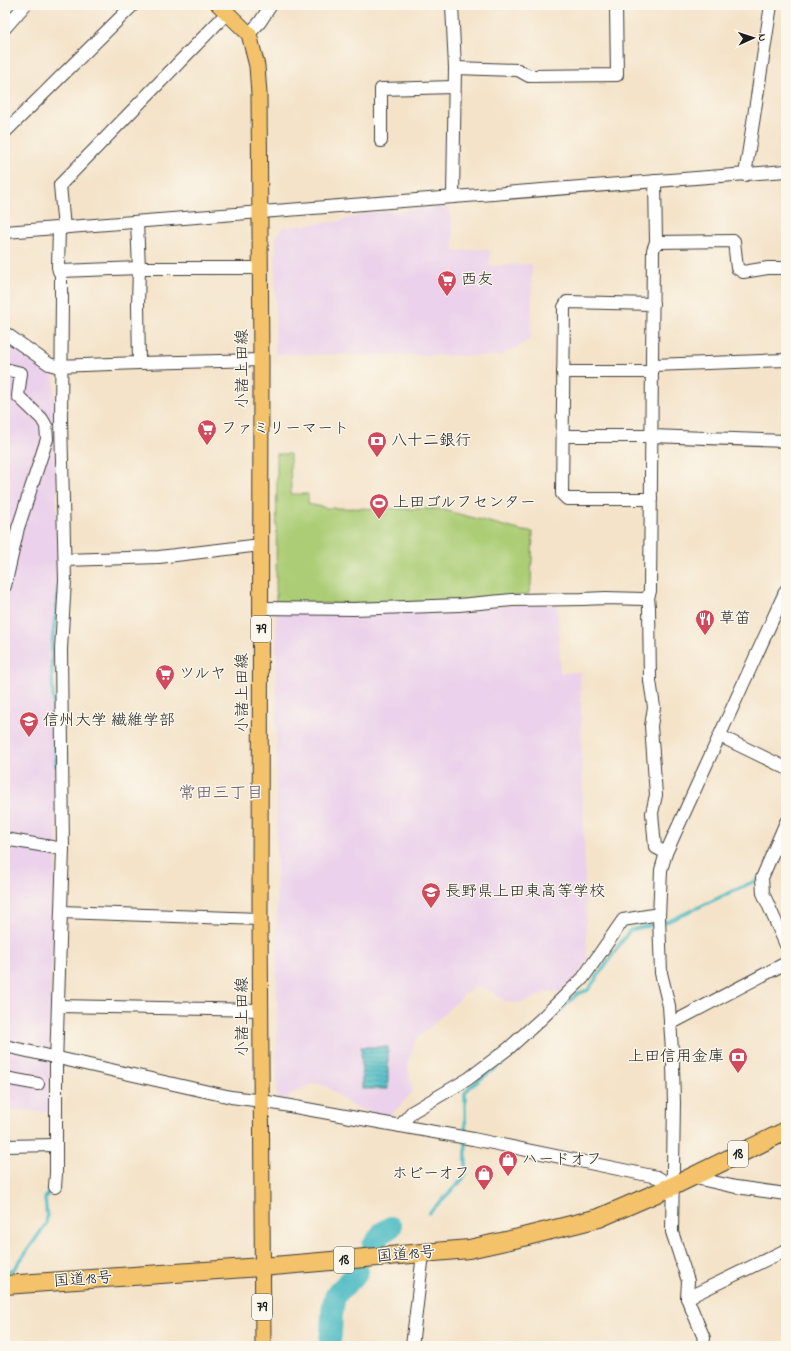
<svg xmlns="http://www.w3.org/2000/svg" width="791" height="1351" font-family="'Indie Flower','Klee One',sans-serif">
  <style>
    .built { fill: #ebd1eb }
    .pitch { fill: #accd76; stroke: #647449 }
    .water { fill: url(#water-rules); stroke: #346c70 }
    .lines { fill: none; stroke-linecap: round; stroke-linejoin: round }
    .stream { stroke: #4dbbc3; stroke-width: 3.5 }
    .river { stroke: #4dbbc3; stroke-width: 22 }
    .minor-casing { stroke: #3c3a36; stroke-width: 14 }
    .major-casing { stroke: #3c3a36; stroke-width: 17 }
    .highway-casing { stroke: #3c3a36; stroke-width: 20 }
    .minor { stroke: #fff; stroke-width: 12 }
    .major { stroke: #f3c26a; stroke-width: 15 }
    .highway { stroke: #f3c26a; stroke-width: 18 }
    .labels { text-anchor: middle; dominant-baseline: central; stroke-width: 3; stroke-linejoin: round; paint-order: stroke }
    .shield { fill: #fbf7ec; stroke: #5f5e5a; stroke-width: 1 }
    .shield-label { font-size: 15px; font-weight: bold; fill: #1c1c1c }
    .poi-label { font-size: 16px; fill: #1c1c1c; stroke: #fbf7ec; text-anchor: start }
    .street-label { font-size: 16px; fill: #1c1c1c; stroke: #fbf7ec }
    .neighbourhood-label { font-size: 17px; fill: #605062; stroke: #fbf7ec }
  </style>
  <defs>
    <pattern id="water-rules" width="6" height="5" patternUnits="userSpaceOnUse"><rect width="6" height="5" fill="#4dbbc3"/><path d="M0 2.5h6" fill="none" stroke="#3f979e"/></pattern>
  </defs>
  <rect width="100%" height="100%" fill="#fbf7ec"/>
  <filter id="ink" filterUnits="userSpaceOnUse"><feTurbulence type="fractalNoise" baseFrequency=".025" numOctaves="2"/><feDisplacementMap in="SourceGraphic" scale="8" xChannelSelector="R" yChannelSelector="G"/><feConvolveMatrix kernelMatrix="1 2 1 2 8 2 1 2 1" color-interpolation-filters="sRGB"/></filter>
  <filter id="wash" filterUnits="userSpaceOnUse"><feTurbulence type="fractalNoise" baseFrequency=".012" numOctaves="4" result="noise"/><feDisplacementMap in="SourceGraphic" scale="16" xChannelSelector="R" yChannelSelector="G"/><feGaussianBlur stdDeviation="0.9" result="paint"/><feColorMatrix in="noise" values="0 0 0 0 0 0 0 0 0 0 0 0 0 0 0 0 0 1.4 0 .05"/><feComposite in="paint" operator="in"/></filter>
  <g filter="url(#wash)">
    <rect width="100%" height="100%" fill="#f4e3c9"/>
    <g class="built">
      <path d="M447,207l6,17 1,28 24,-3 12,1v16l42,-2 -1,73 -12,10 -20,9 -224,-2 1,-117 7,-10 53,-5 31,-9z"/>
      <path d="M5,336l49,33 4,208 -7,67 -1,27 6,124 1,44 -5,116 -3,157 -44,-2z"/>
      <path d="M558,604l2,69 20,-1 7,289 -12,18 -15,14 -6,-2 -8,1 -20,10 -11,1 -12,-3 -12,-9 -10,-4h-7l-7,5 -52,49 -7,23 4,27 -2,4 -20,21h-8l-30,-10 -26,-20 -6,-2h-8l-6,2 -24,15 -5,-1 -1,-488z"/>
    </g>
    <path class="pitch" d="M277,454h13l1,40h17v10l19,4 113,1 83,22 10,1 -2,53 -3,10 -103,8 -149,1z"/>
    <path class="water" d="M361,1047h27v42h-26z"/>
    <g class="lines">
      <g class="stream">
        <path d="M56,766l-4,-95v-27l7,-59"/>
        <path d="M768,874l4,-2 14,-29"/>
        <path d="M429,1213l33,-33 4,-7 -1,-76v-4l5,-6 45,-34 27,-24 35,-35 11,-4 42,-60 39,-9 90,-42"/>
        <path d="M7,1273l8,-5 31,-44 1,-7 -2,-18 6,-13"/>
      </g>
      <g class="river">
        <path d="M373,1246l9,-13 9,-6"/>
        <path d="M329,1346c4,-15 1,-39 7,-51 6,-9 16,-14 22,-24"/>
      </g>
    </g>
  </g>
  <g filter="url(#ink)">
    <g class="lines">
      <g class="minor-casing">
        <g id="minor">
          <path d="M452,5l3,63 -2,128"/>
          <path d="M5,28l20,-23"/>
          <path d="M249,34l11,-12 11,-17"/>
          <path d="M455,68l63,2 11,6 88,-1 -1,-70"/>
          <path d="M5,132l128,-127"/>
          <path d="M381,141v-52l73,-2"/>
          <path d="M745,175l26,-170"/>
          <path d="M655,181l1,61 -3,8 -3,341 -2,7 1,9 1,74 4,26 -3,19 5,69 -4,18 3,34 11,6"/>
          <path d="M137,222l2,46 -1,37 1,58"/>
          <path d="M64,228l-4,-43 168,-173"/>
          <path d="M5,232l781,-61"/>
          <path d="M656,242l78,-1 3,27 6,4 25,-4h18"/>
          <path d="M61,271l78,-3h121"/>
          <path d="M5,333l44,31 7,2 83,-3 122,-3"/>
          <path d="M653,365l133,-5"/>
          <path d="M5,369l16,4 -3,23 24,23 4,7 1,13 -29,89 -13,58"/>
          <path d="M563,372h89"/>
          <path d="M563,436h88l135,5"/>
          <path d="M651,499h-84l-5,-5 2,-187 3,-5 86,2"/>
          <path d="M65,560l94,-3 102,-12"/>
          <path d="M261,608l93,1 105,-4 53,-5 70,-1 24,-1 37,1 5,-1"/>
          <path d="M720,736l66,32"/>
          <path d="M786,822l-24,56 1,15 23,52"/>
          <path d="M5,839l58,10"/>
          <path d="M61,912l199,7"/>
          <path d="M58,1006l203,4"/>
          <path d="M670,1024l116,-61"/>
          <path d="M5,1046l226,51 31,4 211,38 184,38 16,9"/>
          <path d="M5,1078l33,6"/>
          <path d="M400,1126l12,-14 56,-33 41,-31 31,-28 43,-42 40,-58 36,-6"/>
          <path d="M5,1146l51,-1"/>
          <path d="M691,1177l45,10 50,7"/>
          <path d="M55,1187l1,-14v-109l7,-215 -2,-200 4,-69 -4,-159 1,-125 -1,-2v-23h-2l-1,-4 1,-39"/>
          <path d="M687,1298l99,-48"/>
          <path d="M412,1346l11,-92"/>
          <path d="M702,1346l2,-8 -17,-40 1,-17 -16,-49 2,-129 -1,-38 -4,-59 -8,-33 -2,-56 2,-47 5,-17 120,-263"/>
        </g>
      </g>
      <g class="major-casing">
        <path id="major" d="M219,5l30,29 8,32 2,28 2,266 -1,559 3,427"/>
      </g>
      <g class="highway-casing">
        <path id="highway" d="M5,1285l257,-18 207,-18 50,-11 80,-20 74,-32 113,-55"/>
      </g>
      <use href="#minor" class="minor"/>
      <use href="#major" class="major"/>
      <use href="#highway" class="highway"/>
    </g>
  </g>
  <defs>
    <g id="supermarket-pin" transform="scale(1)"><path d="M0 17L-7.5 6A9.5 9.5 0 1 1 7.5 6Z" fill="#d1495b" stroke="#fbf7ec"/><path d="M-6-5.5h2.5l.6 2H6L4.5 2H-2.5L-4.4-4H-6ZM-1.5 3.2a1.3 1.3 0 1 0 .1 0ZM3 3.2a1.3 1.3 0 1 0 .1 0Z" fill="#fff"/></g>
    <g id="bank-pin" transform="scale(1)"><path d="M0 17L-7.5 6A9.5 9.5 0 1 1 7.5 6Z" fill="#d1495b" stroke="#fbf7ec"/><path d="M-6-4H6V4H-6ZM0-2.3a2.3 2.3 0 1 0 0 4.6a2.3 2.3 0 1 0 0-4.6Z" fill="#fff"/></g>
    <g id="stadium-pin" transform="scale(1)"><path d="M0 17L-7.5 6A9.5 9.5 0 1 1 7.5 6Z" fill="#d1495b" stroke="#fbf7ec"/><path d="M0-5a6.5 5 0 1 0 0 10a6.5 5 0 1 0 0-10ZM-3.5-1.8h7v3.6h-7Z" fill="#fff"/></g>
    <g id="restaurant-pin" transform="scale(1)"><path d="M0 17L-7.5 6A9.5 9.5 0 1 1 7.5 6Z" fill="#d1495b" stroke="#fbf7ec"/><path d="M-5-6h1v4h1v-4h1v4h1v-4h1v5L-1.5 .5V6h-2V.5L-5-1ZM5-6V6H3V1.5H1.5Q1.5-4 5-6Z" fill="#fff"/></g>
    <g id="university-pin" transform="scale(1)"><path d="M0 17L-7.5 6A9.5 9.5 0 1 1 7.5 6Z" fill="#d1495b" stroke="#fbf7ec"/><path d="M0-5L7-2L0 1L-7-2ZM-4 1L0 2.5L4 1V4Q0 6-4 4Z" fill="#fff"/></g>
    <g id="school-pin" transform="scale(1)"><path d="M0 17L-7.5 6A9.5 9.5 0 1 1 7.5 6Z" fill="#d1495b" stroke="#fbf7ec"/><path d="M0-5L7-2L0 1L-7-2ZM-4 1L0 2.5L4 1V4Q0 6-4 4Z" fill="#fff"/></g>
    <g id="shop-pin" transform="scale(1)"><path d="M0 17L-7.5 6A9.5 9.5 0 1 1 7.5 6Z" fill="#d1495b" stroke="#fbf7ec"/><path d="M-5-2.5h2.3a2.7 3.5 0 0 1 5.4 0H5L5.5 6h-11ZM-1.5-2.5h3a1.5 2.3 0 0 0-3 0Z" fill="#fff"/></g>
  </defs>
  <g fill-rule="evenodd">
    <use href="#supermarket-pin" x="447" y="280"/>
    <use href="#supermarket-pin" x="207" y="429"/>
    <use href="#bank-pin" x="377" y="441"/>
    <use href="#stadium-pin" x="379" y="503"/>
    <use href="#restaurant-pin" x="705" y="619"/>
    <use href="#supermarket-pin" x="165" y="674"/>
    <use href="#university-pin" x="29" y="721"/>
    <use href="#school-pin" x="431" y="892"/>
    <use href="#bank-pin" x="738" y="1057"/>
    <use href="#shop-pin" x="508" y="1160"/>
    <use href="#shop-pin" x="484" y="1174"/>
  </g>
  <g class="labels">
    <g class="shield">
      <rect x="251" y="616" width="20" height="26" rx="3"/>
      <rect x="728" y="1141" width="20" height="26" rx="3"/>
      <rect x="334" y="1247" width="20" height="26" rx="3"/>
      <rect x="252" y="1294" width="20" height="26" rx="3"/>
    </g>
    <g class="shield-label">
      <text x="261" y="629">79</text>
      <text x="738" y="1154">18</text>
      <text x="344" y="1260">18</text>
      <text x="262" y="1307">79</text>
    </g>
    <g class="poi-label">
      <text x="461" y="280">西友</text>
      <text x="221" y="429">ファミリーマート</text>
      <text x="391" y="441">八十二銀行</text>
      <text x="393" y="503">上田ゴルフセンター</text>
      <text x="719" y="619">草笛</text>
      <text x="179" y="674">ツルヤ</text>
      <text x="43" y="721">信州大学 繊維学部</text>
      <text x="445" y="892">長野県上田東高等学校</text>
      <text x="724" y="1057" text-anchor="end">上田信用金庫</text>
      <text x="522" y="1160">ハードオフ</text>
      <text x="470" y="1174" text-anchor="end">ホビーオフ</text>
    </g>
    <g class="street-label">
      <text transform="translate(243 369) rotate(-90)">小諸上田線</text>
      <text transform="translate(243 693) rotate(-90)">小諸上田線</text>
      <text transform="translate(243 1017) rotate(-90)">小諸上田線</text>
      <text transform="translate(406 1255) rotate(-5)">国道18号</text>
      <text transform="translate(83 1280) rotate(-4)">国道18号</text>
    </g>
    <g class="neighbourhood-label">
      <text x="221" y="793">常田三丁目</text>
    </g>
  </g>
  <rect width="791" height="1351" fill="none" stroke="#fbf7ec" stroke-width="20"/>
  <g transform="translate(753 38) rotate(87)" stroke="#fbf7ec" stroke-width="3" paint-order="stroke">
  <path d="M0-3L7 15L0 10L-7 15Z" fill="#1c1c1c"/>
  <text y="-6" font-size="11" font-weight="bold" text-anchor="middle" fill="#1c1c1c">N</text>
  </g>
</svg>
